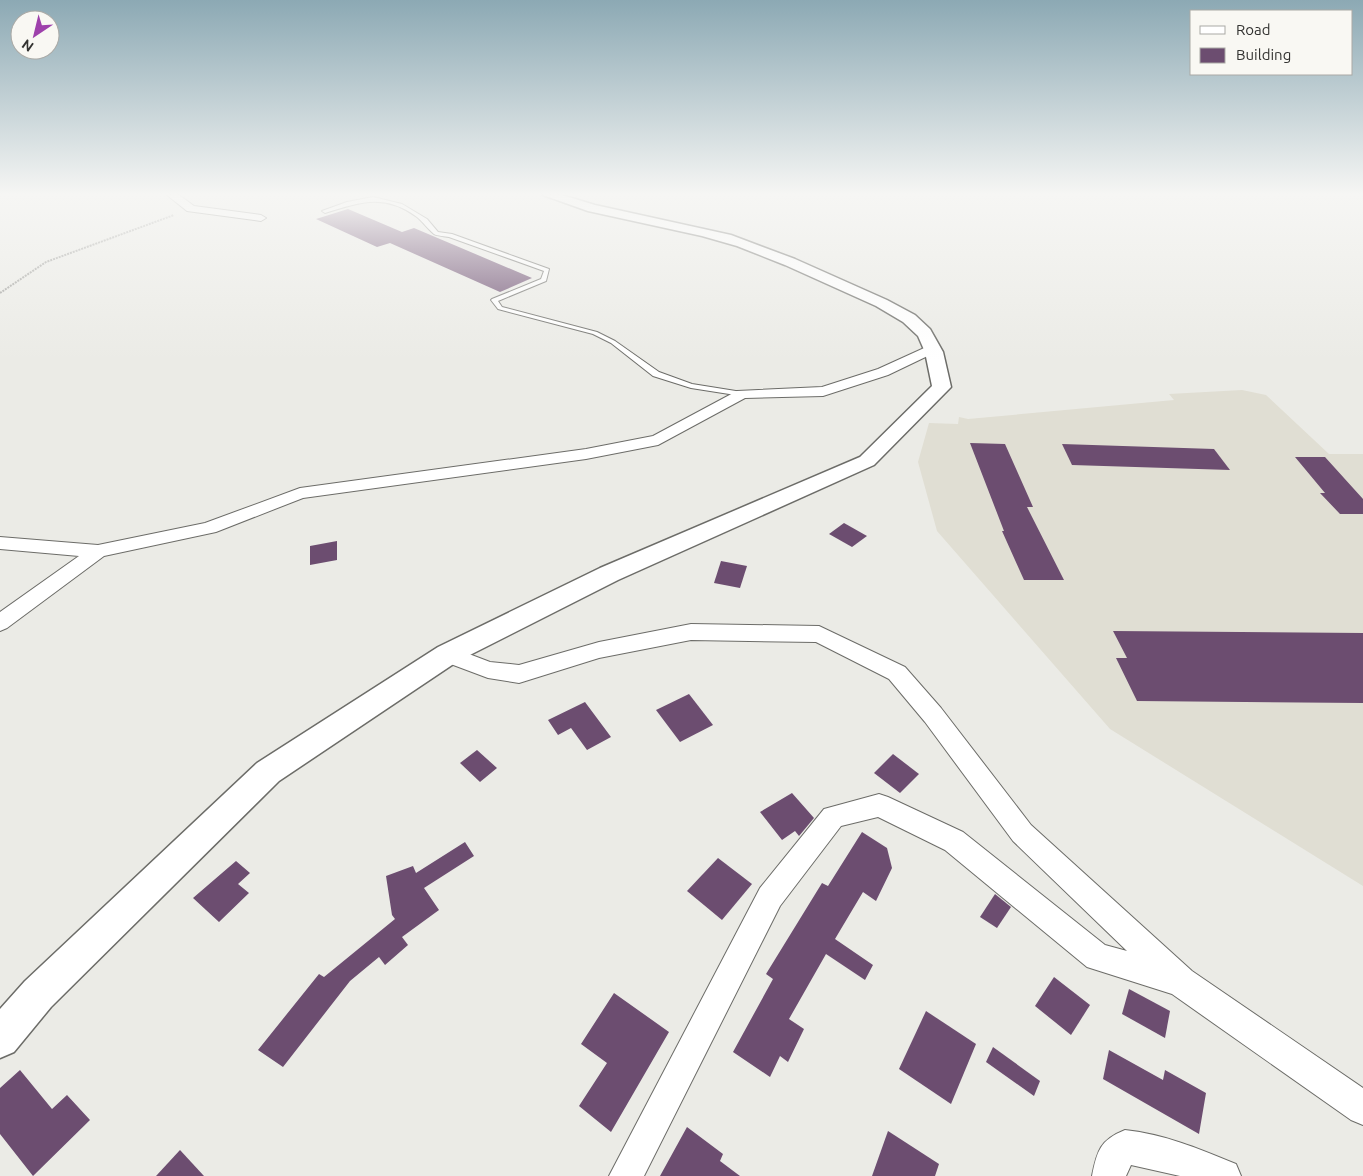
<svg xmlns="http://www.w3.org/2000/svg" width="1363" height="1176" font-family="Ubuntu,sans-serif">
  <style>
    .built { fill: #e0ded3 }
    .building { fill: #6c4d70 }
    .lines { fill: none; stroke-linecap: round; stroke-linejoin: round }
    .service-casing { stroke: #6c6c68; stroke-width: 2 }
    .minor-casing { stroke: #6c6c68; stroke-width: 2 }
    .tertiary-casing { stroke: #6c6c68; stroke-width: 3 }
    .path { stroke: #9c9c99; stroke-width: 2; stroke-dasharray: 2 1; stroke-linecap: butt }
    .service { fill: #fff; fill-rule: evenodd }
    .minor { fill: #fff; fill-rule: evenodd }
    .tertiary { fill: #fff; fill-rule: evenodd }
  </style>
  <rect width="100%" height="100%" fill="#ebebe6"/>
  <path class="built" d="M1242,390l24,5 63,59h34v432l-253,-157 -173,-198 -19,-69 11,-39 29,1 1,-7 9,2 206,-19 -5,-6z"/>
  <g class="building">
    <path d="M348,209l54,23 12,-4 118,50 -32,14 -110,-49 -13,4 -61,-28z"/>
    <path d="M970,443l35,1 28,63h-6l37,73h-40l-22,-49h2z"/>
    <path d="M1062,444l152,5 16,21 -158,-5z"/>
    <path d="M1295,457h30l38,42v15h-23l-20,-21h5z"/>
    <path d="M844,523l23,13 -15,11 -23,-13z"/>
    <path d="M337,541v19l-27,5v-19z"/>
    <path d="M721,561l26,5 -7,22 -26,-5z"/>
    <path d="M1113,631l250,2v70l-226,-2 -21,-43h11z"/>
    <path d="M689,694l24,31 -33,17 -24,-32z"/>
    <path d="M585,702l26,35 -24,13 -16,-22 -13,7 -10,-15z"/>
    <path d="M477,750l20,18 -17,14 -20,-19z"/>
    <path d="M893,754l26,20 -19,19 -26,-20z"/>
    <path d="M792,793l22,25 -15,18 -4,-5 -13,9 -22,-28z"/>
    <path d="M862,832l25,16 5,20 -16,33 -13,-9 -28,47 38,26 -8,15 -39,-26 -37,65 15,10 -16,33 -8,-6 -10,21 -37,-25 40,-73 -7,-5 56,-91 6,3z"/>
    <path d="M465,842l9,14 -50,32 15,22 -37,27 6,8 -23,20 -6,-8 -29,24 -67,86 -25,-17 61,-76 5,3 71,-58 -3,-4 -6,-39 27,-10 3,7z"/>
    <path d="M718,858l34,26 -30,36 -35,-29z"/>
    <path d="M236,861l14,12 -12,11 11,9 -30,29 -26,-24z"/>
    <path d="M995,894l16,13 -14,21 -17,-11z"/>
    <path d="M1054,977l36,28 -19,30 -36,-29z"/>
    <path d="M1129,989l41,22 -5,27 -43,-24z"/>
    <path d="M614,993l55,39 -58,100 -32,-26 28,-43 -26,-19z"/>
    <path d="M926,1011l50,33 -25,60 -52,-35z"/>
    <path d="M993,1047l47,34 -6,15 -48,-34z"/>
    <path d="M1109,1050l54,30 2,-10 41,23 -7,41 -96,-55z"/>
    <path d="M20,1070l32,39 15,-14 23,25 -57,56 -33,-42v-46z"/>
    <path d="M687,1127l36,27 -3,7 20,15h-80z"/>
    <path d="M888,1131l51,33 -4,12h-63z"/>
    <path d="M180,1150l24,26h-48z"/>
  </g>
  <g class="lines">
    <g class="service-casing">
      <path id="service" d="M373,197l29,7 25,15 11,13 14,2 97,35 -3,12 -48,20 4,6 95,25 18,9 44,31 33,12 50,8 4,2 -4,2 -51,-8 -38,-12 -42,-33 -18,-9 -95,-25 -7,-9 1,-1 49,-20 3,-8 -95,-34c-4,-1 -12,-1 -15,-3 -5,-4 -11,-12 -17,-17 -33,-24 -56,-15 -92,-4l-3,-2 25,-9z"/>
    </g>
    <g class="minor-casing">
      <g id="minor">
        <path d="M167,195h12l15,11 67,9 5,3 -5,3 -74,-10z"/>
        <path d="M933,344l7,4 -2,3 -50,24 -65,21 -78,2 -87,47 -72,14 -283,39 -87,34 -112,24 -97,72 -7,3v-19l79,-56 -79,-7v-12l98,8 107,-22 95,-35 286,-39 67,-13 84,-45 85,-4 56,-18z"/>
        <path d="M691,624l128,2 86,41 36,41 90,117 161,146 171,117v37l-12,-5 -179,-126 -85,-27 -142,-117 -67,-33 -37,9 -61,80 -136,270h-35l151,-288 64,-79 55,-15 9,3 75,35 142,113 22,6 -114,-110 -88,-119 -36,-43 -73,-37 -125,-2 -92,18 -80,25 -31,-5 -48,-18 -3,-6 3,-6 8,-2 42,16 29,3 80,-23z"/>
        <path d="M1125,1130c39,4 75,19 111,34l5,12h-61l-49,-11 -5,11h-34c5,-25 8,-36 33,-46z"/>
      </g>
    </g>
    <g class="tertiary-casing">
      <path id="tertiary" d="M543,195h19l33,10 136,30 64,24 92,41 28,15 15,14 13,23 8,35 -77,78 -256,115 -160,81 -179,120 -228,226 -37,45 -14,6v-49l25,-28 232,-218 181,-116 162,-79 260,-111 72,-71 -7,-34 -7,-16 -15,-14 -27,-16 -91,-41 -48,-19 -35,-10 -114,-25z"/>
    </g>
    <path class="path" d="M0,293l46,-31 128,-47"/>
    <use href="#service" class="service"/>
    <use href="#minor" class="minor"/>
    <use href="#tertiary" class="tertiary"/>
  </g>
  <linearGradient id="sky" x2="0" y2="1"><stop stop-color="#8ca9b4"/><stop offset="0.54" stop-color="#f6f6f4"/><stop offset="1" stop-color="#f6f6f4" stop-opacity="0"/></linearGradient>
  <rect width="1363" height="360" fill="url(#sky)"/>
  <rect x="1190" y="10" width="162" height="65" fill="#f9f8f3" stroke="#aaa9a5"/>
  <rect x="1200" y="26" width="25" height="8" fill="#ffffff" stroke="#aaa9a5"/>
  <text x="1236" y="35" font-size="15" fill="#333331">Road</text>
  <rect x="1200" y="48" width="25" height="15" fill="#6c4d70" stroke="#aaa9a5"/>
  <text x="1236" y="60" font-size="15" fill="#333331">Building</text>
  <g transform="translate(35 35) rotate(215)"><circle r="24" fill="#f9f8f3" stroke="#aaa9a5"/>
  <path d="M0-4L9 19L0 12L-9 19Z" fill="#9e41ab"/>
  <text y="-8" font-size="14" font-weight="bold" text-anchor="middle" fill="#333331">N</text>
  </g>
</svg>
